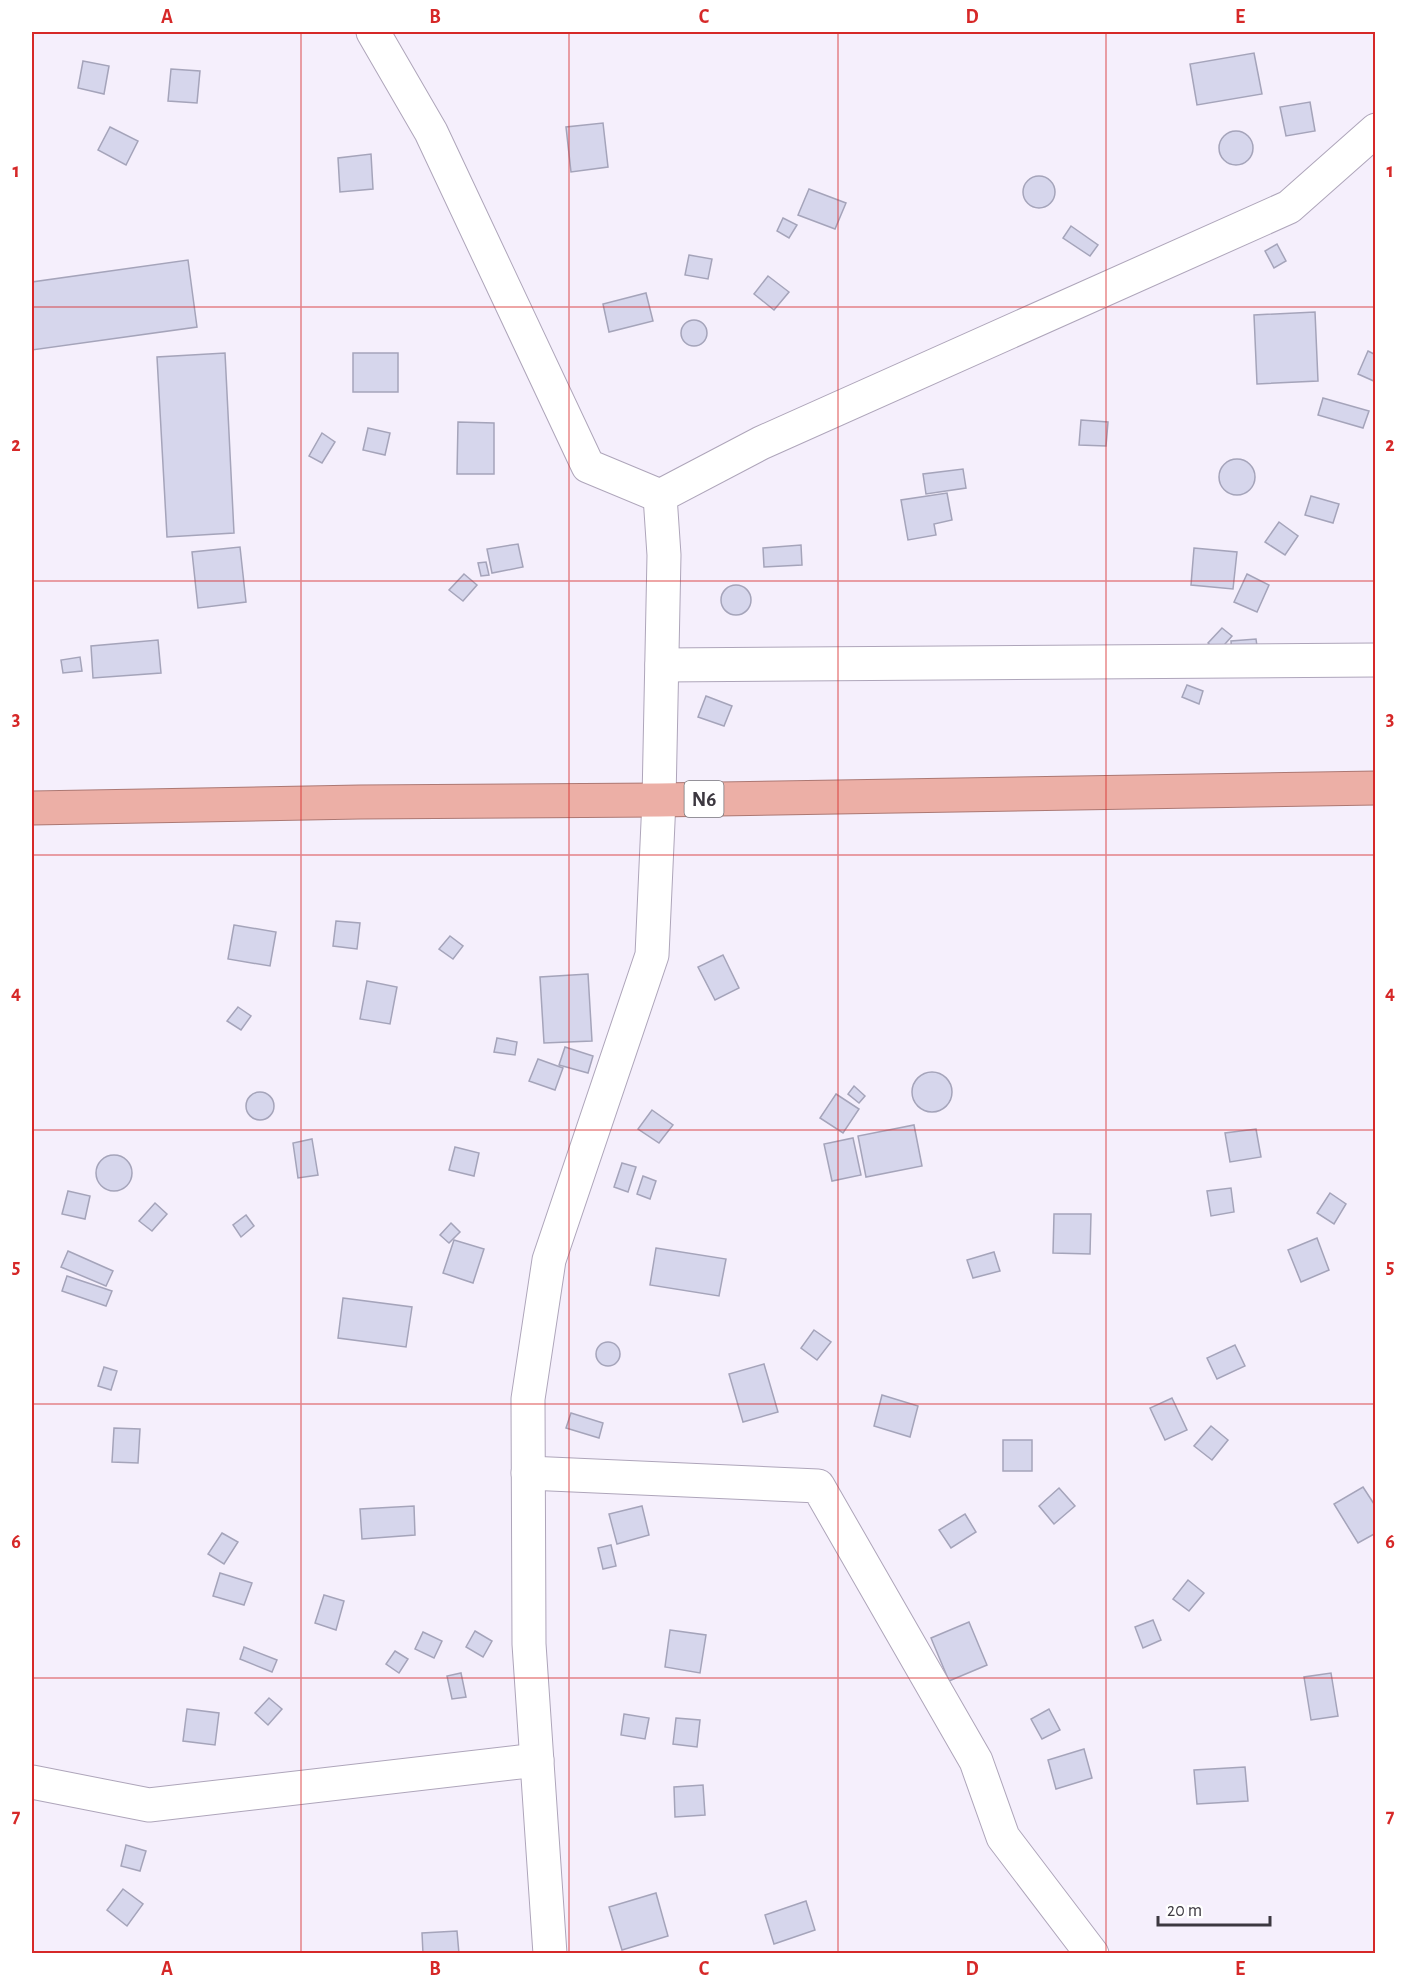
<svg xmlns="http://www.w3.org/2000/svg" width="1407" height="1985" font-family="'Alegreya Sans',sans-serif">
  <style>
    .building { fill: #d6d6ec; stroke: #a5a4ba; stroke-width: 1.5 }
    .lines { fill: none; stroke-linecap: round; stroke-linejoin: round }
    .minor-casing { stroke: #aea5ba; stroke-width: 35 }
    .trunk-casing { stroke: #ac7873; stroke-width: 35 }
    .minor { stroke: #fff; stroke-width: 33 }
    .trunk { stroke: #ecafa6; stroke-width: 33 }
    .grid { fill: none; stroke: #d62828; stroke-width: 1.5; stroke-opacity: 0.55 }
    .labels { text-anchor: middle; dominant-baseline: central; stroke-width: 5; stroke-linejoin: round; paint-order: stroke }
    .shield { fill: #fff; stroke: #767479; stroke-width: 1.5 }
    .shield-label { font-size: 21px; font-weight: bold; fill: #3c3840 }
    .neatline { fill: none; stroke: #d62828; stroke-width: 2 }
    .grid-label { font-size: 20px; text-anchor: middle; font-weight: bold; fill: #d62828 }
  </style>
  <rect width="100%" height="100%" fill="#f5effc"/>
  <g class="building">
    <path d="M1254,53l8,41 -65,11 -7,-41z"/>
    <path d="M83,61l26,5 -5,28 -26,-6z"/>
    <path d="M171,69l29,2 -3,32 -29,-2z"/>
    <path d="M1310,102l5,29 -29,5 -6,-29z"/>
    <path d="M603,123l5,44 -37,5 -5,-45z"/>
    <path d="M110,127l28,14 -12,24 -28,-15z"/>
    <circle cx="1236" cy="148" r="17"/>
    <path d="M371,154l2,35 -33,3 -2,-34z"/>
    <circle cx="1039" cy="192" r="16"/>
    <path d="M809,189l37,14 -11,26 -37,-14z"/>
    <path d="M783,218l14,7 -8,13 -12,-7z"/>
    <path d="M1071,226l27,19 -8,11 -27,-18z"/>
    <path d="M1277,244l9,17 -12,7 -9,-17z"/>
    <path d="M689,255l23,4 -4,20 -23,-4z"/>
    <path d="M188,260l9,67 -165,23v-68z"/>
    <path d="M768,276l21,16 -15,18 -20,-16z"/>
    <path d="M646,293l7,28 -44,11 -6,-28z"/>
    <path d="M1315,312l3,69 -61,3 -3,-69z"/>
    <circle cx="694" cy="333" r="13"/>
    <path d="M1368,351l8,4v27l-18,-8z"/>
    <path d="M225,353l9,180 -67,4 -10,-180z"/>
    <rect x="353" y="353" width="45" height="39"/>
    <path d="M1323,398l46,13 -6,17 -45,-13z"/>
    <path d="M1081,420l27,2 -2,24 -27,-1z"/>
    <path d="M458,422l36,1v51h-37z"/>
    <path d="M368,428l22,5 -5,22 -22,-5z"/>
    <path d="M322,433l13,9 -13,21 -13,-7z"/>
    <circle cx="1237" cy="477" r="18"/>
    <path d="M963,469l3,19 -40,6 -3,-20z"/>
    <path d="M947,493l5,27 -18,4 2,11 -28,5 -7,-40z"/>
    <path d="M1311,496l28,8 -6,19 -28,-8z"/>
    <path d="M1279,522l19,14 -13,19 -20,-13z"/>
    <path d="M518,544l5,23 -31,6 -5,-24z"/>
    <path d="M801,545l1,20 -38,2 -1,-19z"/>
    <path d="M240,547l6,55 -48,6 -6,-56z"/>
    <path d="M1194,548l43,4 -4,37 -42,-4z"/>
    <path d="M486,562l3,13 -8,1 -3,-13z"/>
    <path d="M464,574l13,11 -14,16 -14,-11z"/>
    <path d="M1247,574l22,11 -12,27 -23,-10z"/>
    <circle cx="736" cy="600" r="15"/>
    <path d="M1222,628l10,8 -14,16 -10,-9z"/>
    <path d="M1256,639l2,14 -26,2 -1,-14z"/>
    <path d="M158,640l3,33 -68,5 -2,-32z"/>
    <path d="M80,657l2,14 -19,2 -2,-13z"/>
    <path d="M1187,685l16,6 -4,13 -17,-7z"/>
    <path d="M706,696l26,10 -8,20 -26,-9z"/>
    <path d="M336,921l24,2 -3,26 -24,-3z"/>
    <path d="M234,925l42,7 -6,34 -42,-7z"/>
    <path d="M450,936l13,10 -10,13 -14,-10z"/>
    <path d="M723,955l16,33 -24,12 -17,-33z"/>
    <path d="M588,974l4,67 -48,2 -4,-66z"/>
    <path d="M367,981l30,6 -7,37 -30,-5z"/>
    <path d="M238,1007l13,9 -10,14 -14,-9z"/>
    <path d="M497,1038l20,4 -2,13 -21,-3z"/>
    <path d="M565,1047l28,9 -5,17 -29,-8z"/>
    <path d="M538,1059l25,9 -8,22 -26,-9z"/>
    <circle cx="932" cy="1092" r="20"/>
    <path d="M854,1086l11,10 -6,7 -11,-9z"/>
    <circle cx="260" cy="1106" r="14"/>
    <path d="M836,1094l23,15 -16,24 -23,-15z"/>
    <path d="M652,1110l21,15 -14,18 -21,-14z"/>
    <path d="M914,1125l8,41 -56,11 -8,-41z"/>
    <path d="M1256,1129l5,28 -31,5 -5,-29z"/>
    <path d="M853,1138l8,37 -29,6 -8,-37z"/>
    <path d="M312,1139l6,36 -20,3 -5,-35z"/>
    <path d="M455,1147l24,6 -5,23 -25,-6z"/>
    <circle cx="114" cy="1173" r="18"/>
    <path d="M622,1163l14,4 -8,25 -14,-5z"/>
    <path d="M643,1176l13,5 -6,18 -13,-5z"/>
    <path d="M1231,1188l3,24 -23,4 -4,-25z"/>
    <path d="M68,1191l22,5 -5,23 -23,-5z"/>
    <path d="M1330,1193l16,11 -12,20 -17,-11z"/>
    <path d="M155,1203l12,11 -15,17 -13,-10z"/>
    <path d="M1054,1214h37l-1,40 -37,-1z"/>
    <path d="M246,1215l8,11 -13,11 -8,-12z"/>
    <path d="M451,1223l9,9 -11,11 -9,-8z"/>
    <path d="M1317,1238l12,32 -28,12 -13,-32z"/>
    <path d="M454,1240l30,9 -11,34 -30,-10z"/>
    <path d="M656,1248l70,11 -7,37 -69,-11z"/>
    <path d="M68,1251l45,20 -7,15 -45,-19z"/>
    <path d="M994,1252l6,19 -27,7 -6,-18z"/>
    <path d="M67,1276l45,15 -6,15 -44,-15z"/>
    <path d="M343,1298l69,9 -6,40 -68,-9z"/>
    <path d="M814,1330l17,12 -14,18 -16,-12z"/>
    <circle cx="608" cy="1354" r="12"/>
    <path d="M1235,1345l10,21 -28,13 -10,-21z"/>
    <path d="M764,1364l14,48 -35,10 -14,-48z"/>
    <path d="M104,1367l13,4 -6,19 -13,-4z"/>
    <path d="M882,1395l36,11 -8,31 -36,-11z"/>
    <path d="M1172,1398l15,32 -22,10 -15,-32z"/>
    <path d="M571,1413l32,10 -4,15 -33,-10z"/>
    <path d="M1211,1426l17,14 -16,20 -18,-14z"/>
    <path d="M114,1428l26,1 -2,34 -26,-1z"/>
    <rect x="1003" y="1440" width="29" height="31"/>
    <path d="M1363,1487l13,20v26l-18,10 -24,-39z"/>
    <path d="M1059,1488l16,18 -21,18 -15,-18z"/>
    <path d="M414,1506l1,29 -53,4 -2,-30z"/>
    <path d="M642,1506l7,29 -32,9 -8,-30z"/>
    <path d="M965,1514l11,18 -25,16 -12,-18z"/>
    <path d="M222,1533l16,9 -14,22 -16,-10z"/>
    <path d="M611,1545l5,21 -13,3 -5,-21z"/>
    <path d="M220,1573l32,10 -8,22 -31,-9z"/>
    <path d="M1188,1580l16,13 -15,18 -16,-12z"/>
    <path d="M324,1595l20,6 -8,29 -21,-7z"/>
    <path d="M1153,1620l8,20 -18,8 -8,-21z"/>
    <path d="M969,1622l18,43 -38,16 -18,-43z"/>
    <path d="M670,1630l36,5 -6,38 -35,-6z"/>
    <path d="M475,1631l17,10 -9,16 -17,-10z"/>
    <path d="M423,1632l19,9 -8,17 -19,-9z"/>
    <path d="M244,1647l33,13 -5,12 -32,-13z"/>
    <path d="M395,1651l13,8 -9,14 -13,-9z"/>
    <path d="M461,1673l5,24 -14,2 -5,-23z"/>
    <path d="M1331,1673l7,43 -27,4 -7,-43z"/>
    <path d="M269,1698l13,11 -14,16 -13,-12z"/>
    <path d="M187,1709l32,4 -4,32 -32,-4z"/>
    <path d="M1049,1709l11,21 -18,9 -11,-20z"/>
    <path d="M624,1714l25,4 -4,21 -24,-4z"/>
    <path d="M676,1718l24,2 -3,27 -24,-3z"/>
    <path d="M1084,1749l8,29 -36,11 -8,-29z"/>
    <path d="M1245,1767l3,34 -51,3 -3,-34z"/>
    <path d="M703,1785l2,30 -30,2 -1,-30z"/>
    <path d="M126,1845l20,6 -6,20 -19,-5z"/>
    <path d="M123,1889l20,15 -16,22 -20,-16z"/>
    <path d="M656,1893l12,43 -46,14 -13,-43z"/>
    <path d="M806,1901l9,29 -41,14 -9,-29z"/>
    <path d="M457,1931l2,23h-36l-1,-21z"/>
  </g>
  <g class="lines">
    <g class="minor-casing">
      <g id="minor">
        <path d="M373,32l58,100 157,334 72,30"/>
        <path d="M662,665l714,-5"/>
        <path d="M528,1473l290,13 158,275 27,76 89,117"/>
        <path d="M32,1782l117,23 388,-45"/>
        <path d="M550,1954l-21,-310 -1,-245 21,-139 103,-305 7,-155 5,-245 -4,-59 101,-53 528,-236 87,-77"/>
      </g>
    </g>
    <g class="trunk-casing">
      <path id="trunk" d="M32,808l328,-6 299,-2 717,-12"/>
    </g>
    <use href="#minor" class="minor"/>
    <use href="#trunk" class="trunk"/>
  </g>
  <path class="grid" d="M301,32v1922M569,32v1922M838,32v1922M1106,32v1922M32,307h1344M32,581h1344M32,855h1344M32,1130h1344M32,1404h1344M32,1678h1344"/>
  <g class="labels">
    <rect class="shield" x="684.5" y="781" width="39" height="36" rx="4.5"/>
    <g class="shield-label">
      <text x="704" y="799">N6</text>
    </g>
  </g>
  <rect width="1407" height="1985" fill="none" stroke="#ffffff" stroke-width="66"/>
  <path d="M1158 1916v9h112v-9" fill="none" stroke="#3c3840" stroke-width="3"/>
  <text x="1167" y="1916" font-size="18" fill="#3c3840" stroke="#ffffff" stroke-width="4.5" paint-order="stroke">20 m</text>
  <rect x="33" y="33" width="1341" height="1919" class="neatline"/>
  <g class="grid-label">
    <text x="167" y="23">A</text>
    <text x="435" y="23">B</text>
    <text x="704" y="23">C</text>
    <text x="972" y="23">D</text>
    <text x="1240" y="23">E</text>
    <text x="16" y="177">1</text>
    <text x="1390" y="177">1</text>
    <text x="16" y="451">2</text>
    <text x="1390" y="451">2</text>
    <text x="16" y="725">3</text>
    <text x="1390" y="725">3</text>
    <text x="16" y="999">4</text>
    <text x="1390" y="999">4</text>
    <text x="16" y="1273">5</text>
    <text x="1390" y="1273">5</text>
    <text x="16" y="1548">6</text>
    <text x="1390" y="1548">6</text>
    <text x="16" y="1822">7</text>
    <text x="1390" y="1822">7</text>
    <text x="167" y="1975">A</text>
    <text x="435" y="1975">B</text>
    <text x="704" y="1975">C</text>
    <text x="972" y="1975">D</text>
    <text x="1240" y="1975">E</text>
  </g>
</svg>
